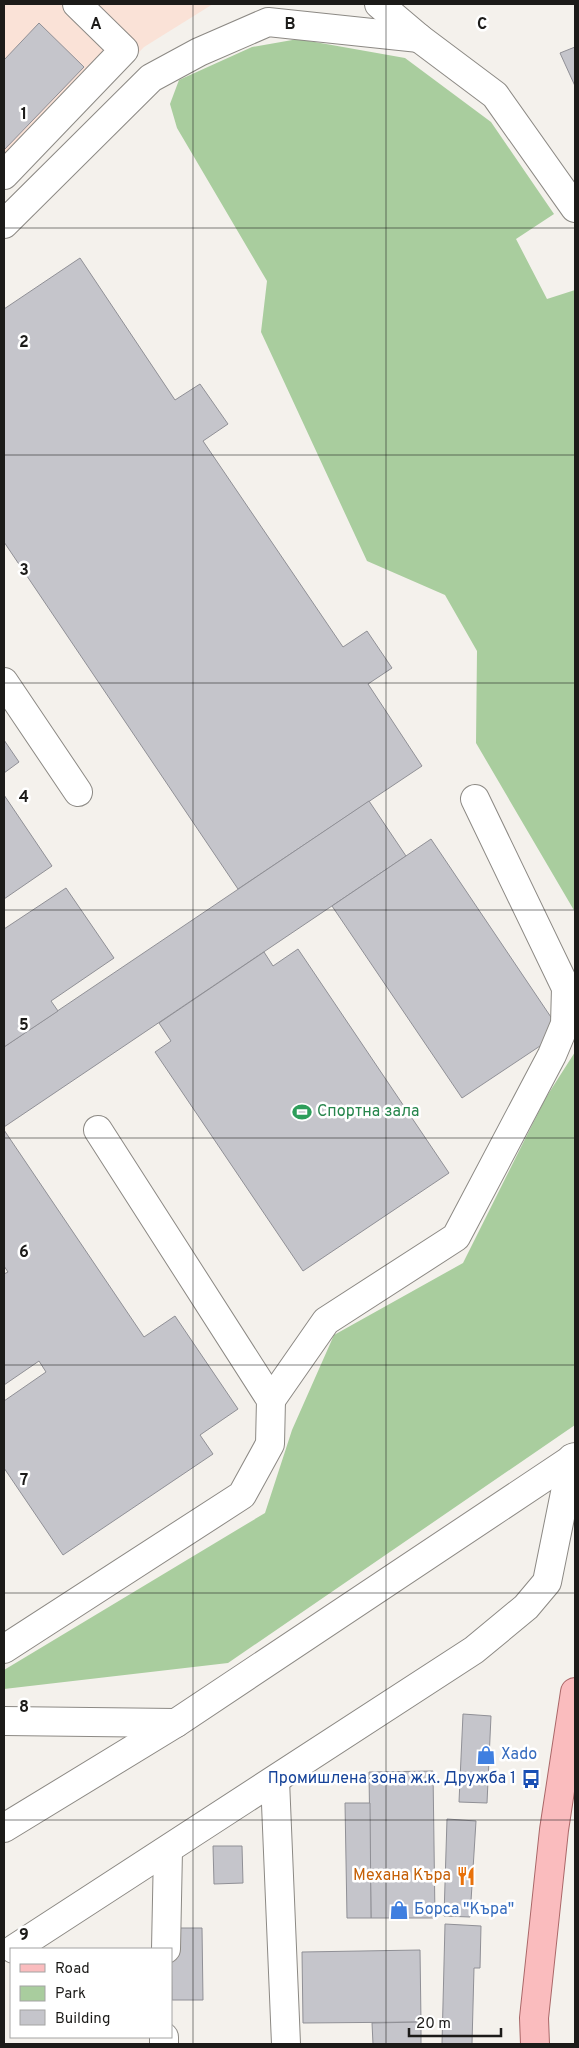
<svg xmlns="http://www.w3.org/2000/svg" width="579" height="2048" font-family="Overpass,sans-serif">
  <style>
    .education { fill: #fae2d7 }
    .green { fill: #a9cd9e }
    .building { fill: #c5c5cb; stroke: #909096 }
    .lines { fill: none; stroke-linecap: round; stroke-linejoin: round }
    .minor-casing { stroke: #8c8984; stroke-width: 30 }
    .major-casing { stroke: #aa6768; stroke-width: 30 }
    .minor { stroke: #fff; stroke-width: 28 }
    .major { stroke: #fabcbe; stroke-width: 28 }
    .grid { fill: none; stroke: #1c1b19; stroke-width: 1; stroke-opacity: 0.55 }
    .labels { text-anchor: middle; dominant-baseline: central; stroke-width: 5; stroke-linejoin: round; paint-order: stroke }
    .leisure-label { font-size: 16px; fill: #27864d; stroke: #fff; text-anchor: start }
    .shop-label { font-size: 16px; fill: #366cbe; stroke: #fff; text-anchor: start }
    .transit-label { font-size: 16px; fill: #164399; stroke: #fff; text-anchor: end }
    .food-label { font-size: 16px; fill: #c56008; stroke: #fff; text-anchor: end }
    .grid-label { font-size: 16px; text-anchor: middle; font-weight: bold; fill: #1c1b19; stroke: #fff; stroke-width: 5; stroke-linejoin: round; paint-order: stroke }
  </style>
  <rect width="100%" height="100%" fill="#f4f1ec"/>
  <path class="education" d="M4,4h209l-69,43 -140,144z"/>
  <g class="green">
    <path d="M298,39l107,19 86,64 63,92 -38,25 31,60 28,-9v622l-99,-169 1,-92 -32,-56 -78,-34 -106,-229 6,-51 -90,-153 -7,-24 9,-24 73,-33z"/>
    <path d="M575,1052v373l-347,238 -224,26v-19l261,-157 27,-83 42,-95 129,-72 82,-164z"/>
  </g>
  <g class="building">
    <path d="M39,23l45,44 -80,83v-90z"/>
    <path d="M575,47v39l-15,-33z"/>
    <path d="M80,258l95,142 25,-16 28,40 -25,17 140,206 24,-16 25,37 -24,16 54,82 -184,123 -234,-347v-233z"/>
    <path d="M4,740l15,22 -15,11z"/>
    <path d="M4,795l48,71 -48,33z"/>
    <path d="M369,801l37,55 -402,271v-80z"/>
    <path d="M431,839l130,193 -99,66 -130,-192z"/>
    <path d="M66,888l48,70 -63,43 7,10 -54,36v-118z"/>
    <path d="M298,949l151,224 -146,98 -148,-219 16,-11 -12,-18 105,-71 9,14z"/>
    <path d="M4,1130l140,207 31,-21 63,93 -38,26 13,19 -150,101 -59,-87v-67l42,-29 -7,-11 -35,24v-111l4,-2 -4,-6z"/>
    <path d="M463,1714l28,2 -4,87 -28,-1z"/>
    <path d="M433,1771l2,147h-64l-2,-146z"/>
    <path d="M345,1803h25l1,115h-24z"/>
    <path d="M447,1819l29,2 -6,96 -26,-1z"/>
    <path d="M213,1846h29l1,37 -29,1z"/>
    <path d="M445,1924l36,2 -1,42h-6l-2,76h-30z"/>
    <path d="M171,1928h31l1,72h-31z"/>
    <path d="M420,1950l1,72 -118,1 -1,-71z"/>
    <path d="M421,2022v22h-48l-1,-21z"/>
  </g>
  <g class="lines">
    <g class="minor-casing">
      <g id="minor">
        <path d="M379,4l40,34 76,57 80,113"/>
        <path d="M4,175l120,-125 -47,-46"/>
        <path d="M4,224l147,-146 48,-26 69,-30 151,16"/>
        <path d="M4,682l74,110"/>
        <path d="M271,1400l55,-79 130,-84 96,-182 13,-31 1,-36 -91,-189"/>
        <path d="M4,1649l238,-154 28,-51 1,-44 -173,-270"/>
        <path d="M4,1721l172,2"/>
        <path d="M275,1780l11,264"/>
        <path d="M4,1828l172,-105 399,-266"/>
        <path d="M14,1949l460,-299 52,-43 21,-25 25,-124"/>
        <path d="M166,1949l2,-99"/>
        <path d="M164,2044v-7"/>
      </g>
    </g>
    <g class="major-casing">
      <path id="major" d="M535,2044l-1,-26 20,-188 21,-138"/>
    </g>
    <use href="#minor" class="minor"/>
    <use href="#major" class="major"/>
  </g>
  <path class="grid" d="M193,4v2040M386,4v2040M4,228h571M4,455h571M4,683h571M4,910h571M4,1138h571M4,1365h571M4,1593h571M4,1820h571"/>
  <defs>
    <g id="stadium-bare" transform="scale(1.5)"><path d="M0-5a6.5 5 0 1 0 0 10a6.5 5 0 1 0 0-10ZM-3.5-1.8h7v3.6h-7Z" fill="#2e9e5b" stroke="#fff" stroke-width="2.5" paint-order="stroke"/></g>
    <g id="shop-bare" transform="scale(1.5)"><path d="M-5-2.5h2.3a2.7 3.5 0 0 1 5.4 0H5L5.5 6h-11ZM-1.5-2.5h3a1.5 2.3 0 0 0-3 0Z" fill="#3f7fe0" stroke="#fff" stroke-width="2.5" paint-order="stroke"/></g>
    <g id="bus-bare" transform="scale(1.5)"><path d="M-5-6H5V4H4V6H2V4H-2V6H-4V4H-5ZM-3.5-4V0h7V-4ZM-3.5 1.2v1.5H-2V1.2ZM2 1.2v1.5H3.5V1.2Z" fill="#1a4fb4" stroke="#fff" stroke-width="2.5" paint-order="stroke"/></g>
    <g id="restaurant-bare" transform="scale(1.5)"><path d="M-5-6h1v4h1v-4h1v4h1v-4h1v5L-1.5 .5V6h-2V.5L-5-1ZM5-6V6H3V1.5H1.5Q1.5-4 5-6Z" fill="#e8710a" stroke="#fff" stroke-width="2.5" paint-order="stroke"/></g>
  </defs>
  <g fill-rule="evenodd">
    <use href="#stadium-bare" x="302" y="1112"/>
    <use href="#shop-bare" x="486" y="1755"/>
    <use href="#bus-bare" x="531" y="1779"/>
    <use href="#restaurant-bare" x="466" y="1876"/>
    <use href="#shop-bare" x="399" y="1910"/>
  </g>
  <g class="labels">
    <g class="leisure-label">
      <text x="317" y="1112">Спортна зала</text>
    </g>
    <g class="shop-label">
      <text x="501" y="1755">Xado</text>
      <text x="414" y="1910">Борса "Къра"</text>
    </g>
    <g class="transit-label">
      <text x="516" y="1779">Промишлена зона ж.к. Дружба 1</text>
    </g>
    <g class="food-label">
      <text x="451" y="1876">Механа Къра</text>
    </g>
  </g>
  <g class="grid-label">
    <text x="96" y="29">A</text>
    <text x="290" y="29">B</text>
    <text x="482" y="29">C</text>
    <text x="24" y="119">1</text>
    <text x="24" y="347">2</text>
    <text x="24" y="575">3</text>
    <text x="24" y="802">4</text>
    <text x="24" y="1030">5</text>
    <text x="24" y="1257">6</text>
    <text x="24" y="1485">7</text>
    <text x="24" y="1712">8</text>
    <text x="24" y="1940">9</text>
  </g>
  <rect width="579" height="2048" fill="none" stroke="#1c1b19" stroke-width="10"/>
  <rect x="10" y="1948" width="162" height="90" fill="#ffffff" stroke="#a4a4a3"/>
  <rect x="20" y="1964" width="25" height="8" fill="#fabcbe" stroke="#a4a4a3"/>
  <text x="55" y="1973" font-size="15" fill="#1c1b19">Road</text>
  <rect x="20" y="1986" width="25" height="15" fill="#a9cd9e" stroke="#a4a4a3"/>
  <text x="55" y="1998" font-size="15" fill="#1c1b19">Park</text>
  <rect x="20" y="2010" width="25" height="15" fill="#c5c5cb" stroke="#a4a4a3"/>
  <text x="55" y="2023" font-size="15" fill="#1c1b19">Building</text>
  <path d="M409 2028v8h92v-8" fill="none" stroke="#1c1b19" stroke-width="2.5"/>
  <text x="416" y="2028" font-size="15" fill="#1c1b19" stroke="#ffffff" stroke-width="4" paint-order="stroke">20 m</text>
</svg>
